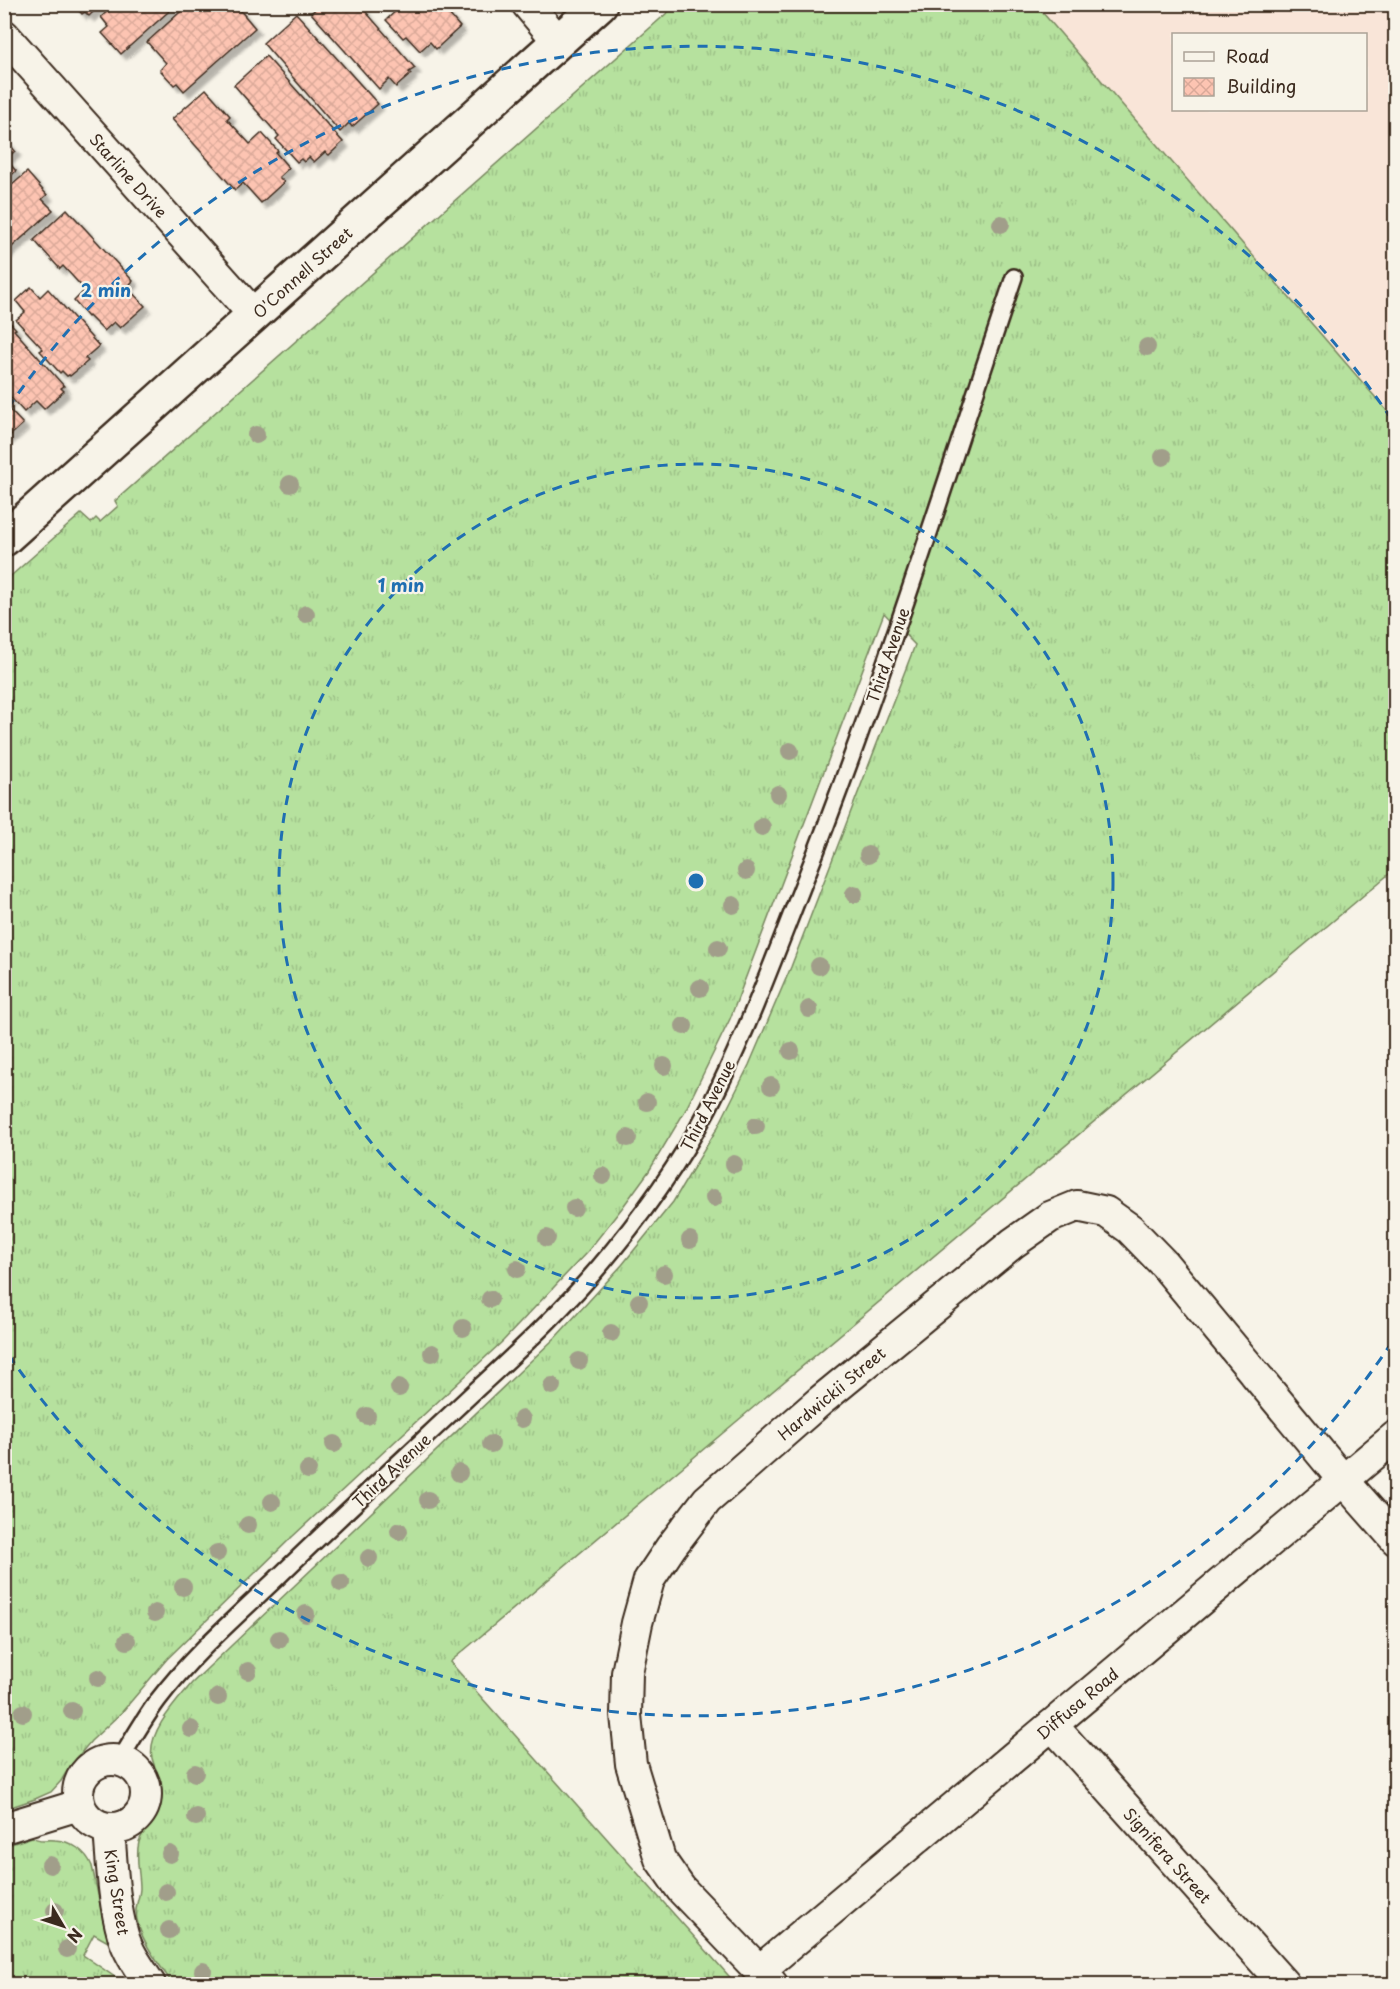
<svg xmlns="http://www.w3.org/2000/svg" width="1400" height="1989" font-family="'Playpen Sans',sans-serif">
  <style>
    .built { fill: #f9e5d8; fill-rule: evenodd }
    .grass { fill: url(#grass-tufts); stroke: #78865e; stroke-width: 1.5 }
    .building { fill: url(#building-cross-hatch); stroke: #3b2a1e; stroke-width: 1.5; filter: url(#shadow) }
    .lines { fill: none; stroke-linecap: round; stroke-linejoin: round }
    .lane-casing { stroke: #3b2a1e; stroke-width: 20 }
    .street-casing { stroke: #3b2a1e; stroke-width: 34 }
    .secondary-casing { stroke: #3b2a1e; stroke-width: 38 }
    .lane { stroke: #f7f3e8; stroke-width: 15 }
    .street { stroke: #f7f3e8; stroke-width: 30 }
    .secondary { stroke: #f7f3e8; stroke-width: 33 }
    .tree { fill: #a19e8a }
    .ring { fill: none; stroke: #1f6fb2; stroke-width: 3; stroke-dasharray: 10 8 }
    .labels { text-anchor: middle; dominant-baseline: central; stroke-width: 4.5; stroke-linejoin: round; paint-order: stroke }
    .street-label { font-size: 16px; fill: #3b2a1e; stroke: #f7f3e8 }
    .centre { fill: #1f6fb2; stroke: #f7f3e8; stroke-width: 3 }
    .ring-label { font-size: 18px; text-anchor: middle; font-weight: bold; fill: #1f6fb2; stroke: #f7f3e8; stroke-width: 4.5; stroke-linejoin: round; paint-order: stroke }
  </style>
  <defs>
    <pattern id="grass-tufts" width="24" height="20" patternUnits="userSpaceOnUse" patternTransform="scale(1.5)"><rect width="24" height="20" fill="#b6e19e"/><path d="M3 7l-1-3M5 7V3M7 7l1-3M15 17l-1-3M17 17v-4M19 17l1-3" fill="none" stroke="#9dc188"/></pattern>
    <pattern id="building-cross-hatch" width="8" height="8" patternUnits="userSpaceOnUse" patternTransform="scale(1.5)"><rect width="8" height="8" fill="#fdc4b2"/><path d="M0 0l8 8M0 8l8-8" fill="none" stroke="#daa999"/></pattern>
    <filter id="shadow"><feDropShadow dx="5.5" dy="5.5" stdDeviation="1.5" flood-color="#0004"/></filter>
  </defs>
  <rect width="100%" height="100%" fill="#f7f3e8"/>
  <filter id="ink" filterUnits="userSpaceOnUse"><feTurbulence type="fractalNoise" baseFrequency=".0167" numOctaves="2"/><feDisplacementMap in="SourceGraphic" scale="12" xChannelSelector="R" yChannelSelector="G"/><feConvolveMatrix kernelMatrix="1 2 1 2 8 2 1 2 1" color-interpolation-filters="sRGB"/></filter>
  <g filter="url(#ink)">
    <path class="built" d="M1036,5h359v415zM1174,34h192v76h-192z"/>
    <g class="grass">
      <path d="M676,5h360l359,415v449l-945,793 286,322h-563c-13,-18 -37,-49 -37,-73 0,-8 4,-15 4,-23 0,-15 -5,-31 -1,-46 4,-14 19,-22 22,-39 4,-18 -5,-29 -9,-45 -5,-26 25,-57 40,-75l363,-345 67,-73 51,-63 45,-75 31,-62 42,-98 124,-322 -31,-32 -154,406 -45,92 -36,60 -27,37 -34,43 -85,90 -211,196 -125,122 -45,53 -31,29 -21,25 -9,15 -10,11 -16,7 -30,10 -1,-1227 77,-68 10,9 5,-5 4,4 18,-16 -3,-5z"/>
      <path d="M32,1837c7,5 14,2 23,3 16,1 31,11 37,26l16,76 -14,-8 -11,21 42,29h-120v-138z"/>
    </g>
    <g class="building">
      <path d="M73,4h28l-12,12 -4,-4 -3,2z"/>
      <path d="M115,4h62l-56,50 -19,-21 7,-6 -8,-10z"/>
      <path d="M189,4h46l20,24 -71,63 -7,-8 -3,2 -14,-15 6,-7 -19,-21z"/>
      <path d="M321,4h38l56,64 -6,4 2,2 -15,13 -7,-8 -10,10 -68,-76z"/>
      <path d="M398,4h47l-2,3 17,20 -24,22 -6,-7 -10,9 -14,-15 -3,2 -17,-18 14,-13z"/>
      <path d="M296,13l82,91 -26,23 -3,-4 -9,9 -77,-89z"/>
      <path d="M266,56l77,86 -14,13 -4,-3 -11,10 -5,-5 -5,5 -3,-3 -4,3 -21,-23 3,-3 -45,-51z"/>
      <path d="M206,89l24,27 -3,3 23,25 12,-11 16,18 -2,2 13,15 -10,9 5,5 -23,21 -18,-20 -8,7 -63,-71z"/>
      <path d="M6,140l9,11 -9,8 10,12 -12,11z"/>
      <path d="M27,172l20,23 -5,4 11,11 -49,44v-62z"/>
      <path d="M67,209l66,72 -6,6 18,19 -25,22 -6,-6 -10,9 -15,-15 -1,1 -14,-16 11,-11 -22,-24 -3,3 -26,-29z"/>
      <path d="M31,287l9,10 8,-8 51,57 -14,12 3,3 -18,15 -1,-1 -2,1 -5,-5 -2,2 -20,-22 3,-2 -27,-29 9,-8 -9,-11z"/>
      <path d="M4,316l12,13 -2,1 50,56 -3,2 3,3 -20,18 -8,-8 -12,11 -20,-22z"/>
      <path d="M4,396l5,5 -4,4 18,19 -19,17z"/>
    </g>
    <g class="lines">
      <g class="lane-casing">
        <path id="lane" d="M120,1760c12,-20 24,-41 38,-60 34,-45 77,-82 118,-121 66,-64 133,-126 200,-189 48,-44 96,-89 137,-140 41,-50 78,-104 106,-163 31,-64 56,-131 82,-197 80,-201 144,-408 213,-613"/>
      </g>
      <g class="street-casing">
        <g id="street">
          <path d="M527,4l31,37"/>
          <path d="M4,35l250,280"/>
          <path d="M1052,1725l232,259"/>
          <circle cx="112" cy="1794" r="34"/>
          <path d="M4,1828l75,-23"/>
          <path d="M109,1829c3,35 4,72 14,106 5,18 17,34 27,49"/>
          <path d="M760,1970l636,-534"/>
          <path d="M772,1984l-91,-95 -21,-30 -29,-95 -5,-49 1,-42 10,-50 12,-43 22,-33 36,-47 112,-98 194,-159 37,-26 27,-11 29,6 24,17 34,35 179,216 53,60"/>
        </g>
      </g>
      <g class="secondary-casing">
        <path id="secondary" d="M4,539l596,-535"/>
      </g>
      <use href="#lane" class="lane"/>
      <use href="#street" class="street"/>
      <use href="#secondary" class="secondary"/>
    </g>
    <g class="tree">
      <circle cx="1001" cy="224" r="9"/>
      <circle cx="1147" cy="347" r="9"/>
      <circle cx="256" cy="435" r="9"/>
      <circle cx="1163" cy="457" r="9"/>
      <circle cx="290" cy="484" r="9"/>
      <circle cx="306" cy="614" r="9"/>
      <circle cx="790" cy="751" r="9"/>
      <circle cx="778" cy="794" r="9"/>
      <circle cx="762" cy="827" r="9"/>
      <circle cx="868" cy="855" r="9"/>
      <circle cx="746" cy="871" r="9"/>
      <circle cx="854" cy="894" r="9"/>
      <circle cx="733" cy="905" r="9"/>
      <circle cx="718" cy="948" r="9"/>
      <circle cx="819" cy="966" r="9"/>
      <circle cx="700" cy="988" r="9"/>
      <circle cx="809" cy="1009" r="9"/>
      <circle cx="684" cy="1026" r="9"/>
      <circle cx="791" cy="1051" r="9"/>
      <circle cx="664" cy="1066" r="9"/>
      <circle cx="771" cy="1086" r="9"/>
      <circle cx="647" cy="1102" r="9"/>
      <circle cx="756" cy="1126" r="9"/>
      <circle cx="628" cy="1138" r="9"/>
      <circle cx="734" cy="1164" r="9"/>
      <circle cx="603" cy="1176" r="9"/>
      <circle cx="714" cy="1198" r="9"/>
      <circle cx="574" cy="1208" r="9"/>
      <circle cx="547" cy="1238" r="9"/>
      <circle cx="690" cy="1240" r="9"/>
      <circle cx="517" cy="1269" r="9"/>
      <circle cx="664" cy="1274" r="9"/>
      <circle cx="490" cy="1299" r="9"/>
      <circle cx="639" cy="1302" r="9"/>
      <circle cx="463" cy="1328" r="9"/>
      <circle cx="611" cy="1333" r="9"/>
      <circle cx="432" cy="1353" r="9"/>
      <circle cx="579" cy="1361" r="9"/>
      <circle cx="552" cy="1386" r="9"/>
      <circle cx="399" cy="1388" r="9"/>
      <circle cx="367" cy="1416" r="9"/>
      <circle cx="522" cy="1419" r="9"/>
      <circle cx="334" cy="1444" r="9"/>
      <circle cx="491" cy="1444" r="9"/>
      <circle cx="308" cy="1470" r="9"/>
      <circle cx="459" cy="1473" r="9"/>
      <circle cx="428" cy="1500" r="9"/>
      <circle cx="272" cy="1502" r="9"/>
      <circle cx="248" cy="1525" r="9"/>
      <circle cx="399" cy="1531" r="9"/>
      <circle cx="217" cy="1553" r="9"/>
      <circle cx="369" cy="1558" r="9"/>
      <circle cx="341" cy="1583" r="9"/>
      <circle cx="183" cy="1587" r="9"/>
      <circle cx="155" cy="1613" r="9"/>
      <circle cx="306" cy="1614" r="9"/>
      <circle cx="279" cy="1639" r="9"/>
      <circle cx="127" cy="1641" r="9"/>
      <circle cx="248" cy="1671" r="9"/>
      <circle cx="98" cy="1678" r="9"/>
      <circle cx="218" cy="1697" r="9"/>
      <circle cx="72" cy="1711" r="9"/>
      <circle cx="23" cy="1713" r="9"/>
      <circle cx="191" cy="1729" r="9"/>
      <circle cx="195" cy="1773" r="9"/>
      <circle cx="196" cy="1817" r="9"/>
      <circle cx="170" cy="1854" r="9"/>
      <circle cx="50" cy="1865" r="9"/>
      <circle cx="166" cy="1892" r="9"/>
      <circle cx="55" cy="1911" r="9"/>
      <circle cx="169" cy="1930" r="9"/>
      <circle cx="67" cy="1949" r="9"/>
      <circle cx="203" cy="1971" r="9"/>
    </g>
  </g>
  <g class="ring">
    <circle cx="696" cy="881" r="417"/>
    <path d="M1392 1342A835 835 0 0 1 8 1354M8 408A835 835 0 0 1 1392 420"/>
  </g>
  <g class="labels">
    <g class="street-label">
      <text transform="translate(129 175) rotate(48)">Starline Drive</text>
      <text transform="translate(302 272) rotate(-42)">O'Connell Street</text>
      <text transform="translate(887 655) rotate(-71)">Third Avenue</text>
      <text transform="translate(707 1105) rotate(-63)">Third Avenue</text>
      <text transform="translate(831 1393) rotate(-40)">Hardwickii Street</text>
      <text transform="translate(391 1470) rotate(-43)">Third Avenue</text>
      <text transform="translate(1077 1703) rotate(-40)">Diffusa Road</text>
      <text transform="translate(1168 1855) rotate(48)">Signifera Street</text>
      <text transform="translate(118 1892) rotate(81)">King Street</text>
    </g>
  </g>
  <circle cx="696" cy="881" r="9" class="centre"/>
  <g class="ring-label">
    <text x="106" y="297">2 min</text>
    <text x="401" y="592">1 min</text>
  </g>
  <rect width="1400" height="1989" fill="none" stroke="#f7f3e8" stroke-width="24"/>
  <rect x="12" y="12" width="1376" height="1965" fill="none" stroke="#3b2a1e" stroke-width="2" filter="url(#ink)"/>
  <rect x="1172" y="33" width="195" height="78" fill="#f7f3e8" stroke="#aca397" stroke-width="1.5"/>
  <rect x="1184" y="52" width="30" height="9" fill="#f7f3e8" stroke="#aca397" stroke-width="1.5"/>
  <text x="1226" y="63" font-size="18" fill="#3b2a1e">Road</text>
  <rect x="1184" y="78" width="30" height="18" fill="url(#building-cross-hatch)" stroke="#aca397" stroke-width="1.5"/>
  <text x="1226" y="93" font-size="18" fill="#3b2a1e">Building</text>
  <g transform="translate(63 1926) rotate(129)" stroke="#f7f3e8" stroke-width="4.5" paint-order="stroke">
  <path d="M0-4.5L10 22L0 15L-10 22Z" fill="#3b2a1e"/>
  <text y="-9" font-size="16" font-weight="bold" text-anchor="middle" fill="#3b2a1e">N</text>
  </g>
</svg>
